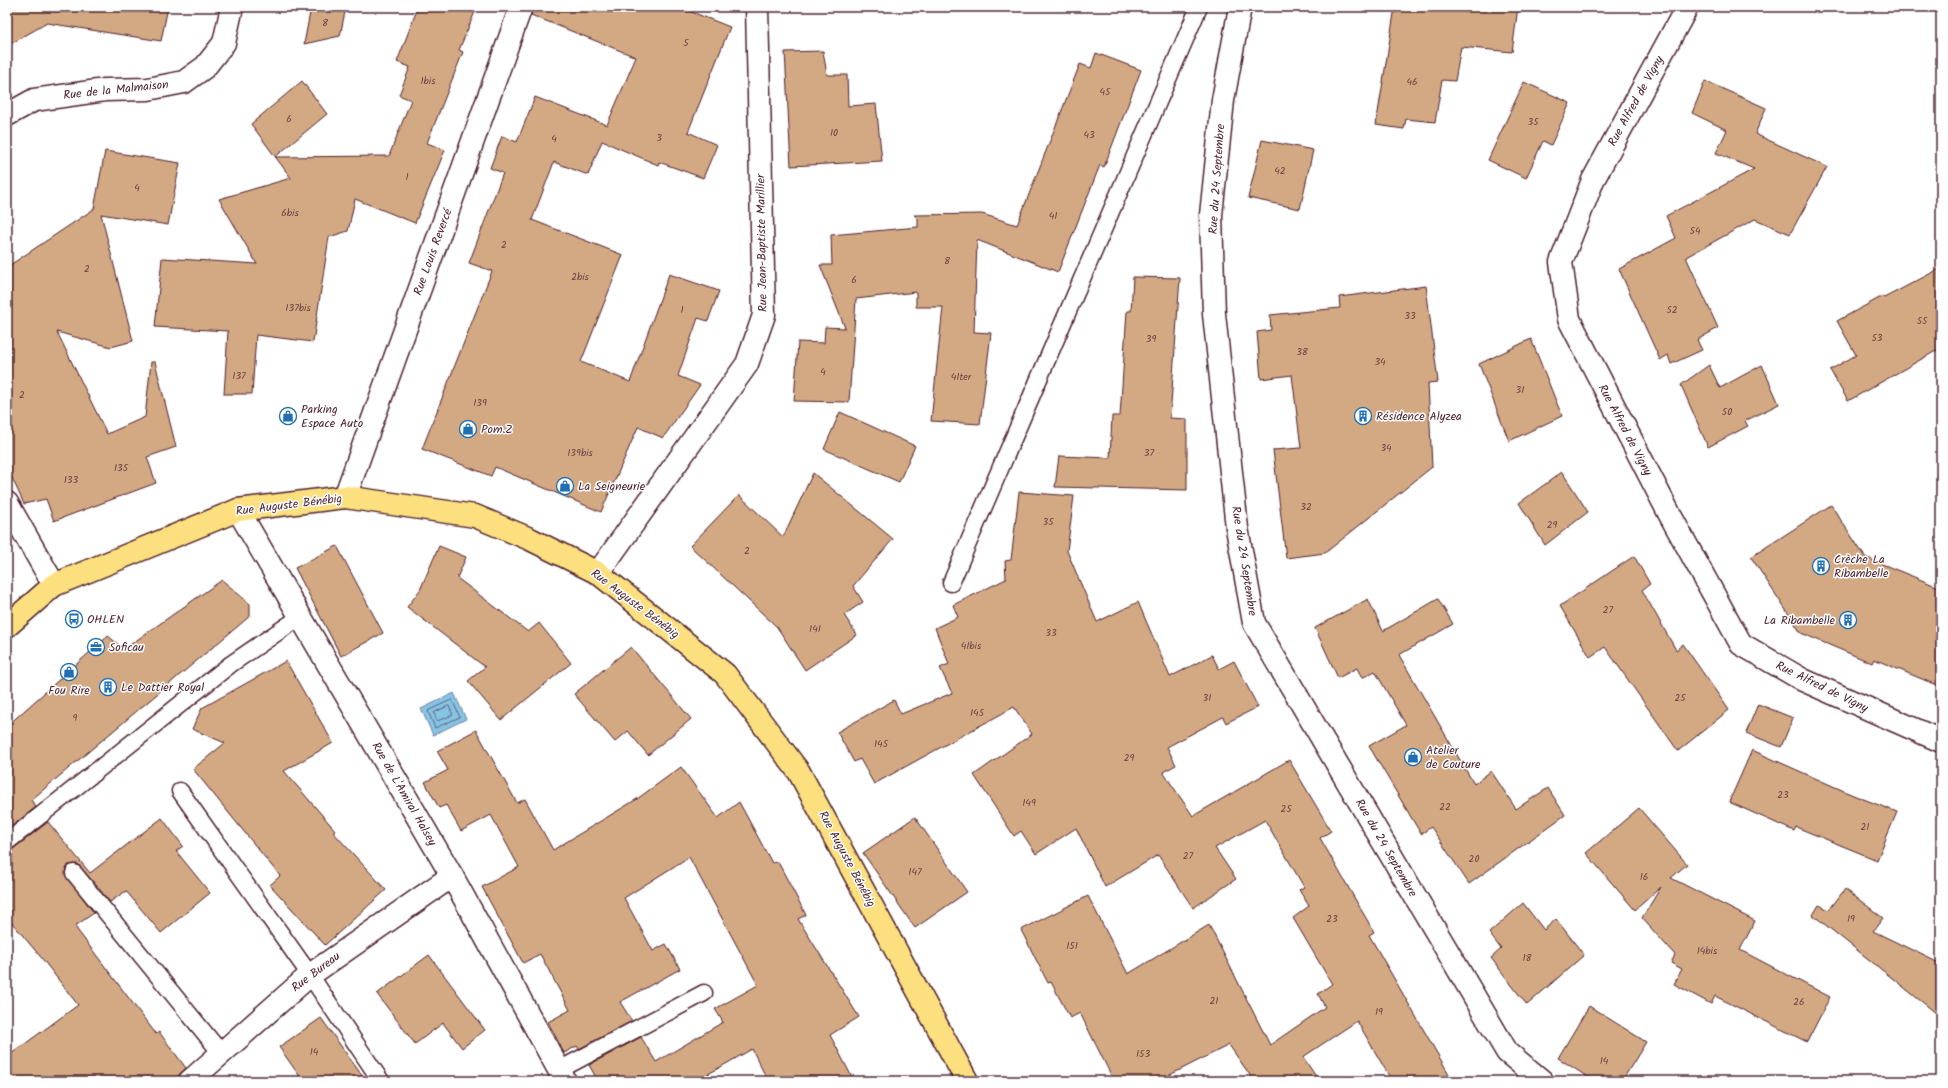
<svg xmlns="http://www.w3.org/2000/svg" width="1948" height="1088" font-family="Kalam,sans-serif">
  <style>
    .water { fill: #86c4e6; stroke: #6e829b }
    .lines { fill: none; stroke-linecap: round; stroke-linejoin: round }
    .shore { stroke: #626176; stroke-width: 1 }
    .building { fill: #d3a984; stroke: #4a1f2b }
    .lane-casing { stroke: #4a1f2b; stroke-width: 19 }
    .street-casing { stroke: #4a1f2b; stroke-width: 25 }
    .secondary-casing { stroke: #4a1f2b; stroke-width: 25 }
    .primary-casing { stroke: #4a1f2b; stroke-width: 25 }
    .lane { stroke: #fff; stroke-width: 16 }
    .street { stroke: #fff; stroke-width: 22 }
    .secondary { stroke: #fff; stroke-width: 22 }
    .primary { stroke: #fce080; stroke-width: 22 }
    .labels { text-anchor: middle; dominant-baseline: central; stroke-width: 3; stroke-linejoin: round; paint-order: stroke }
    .number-label { font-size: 10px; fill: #6c4241 }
    .street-label { font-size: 12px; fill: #4a1f2b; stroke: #fff }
    .poi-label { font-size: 12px; fill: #4a1f2b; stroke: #fff; text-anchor: start }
  </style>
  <rect width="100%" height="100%" fill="#fff"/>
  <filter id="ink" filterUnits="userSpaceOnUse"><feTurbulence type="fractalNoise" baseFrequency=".025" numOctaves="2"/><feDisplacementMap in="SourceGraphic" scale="8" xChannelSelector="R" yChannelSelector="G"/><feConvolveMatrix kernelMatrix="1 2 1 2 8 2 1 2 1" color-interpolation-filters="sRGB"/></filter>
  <g filter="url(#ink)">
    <path class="water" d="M454,693l12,26 -33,16 -12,-26z"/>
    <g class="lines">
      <g class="shore">
        <path d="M452,700l8,17 -25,11 -7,-17z"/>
        <path d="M449,706l4,9 -16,6 -3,-8z"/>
      </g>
    </g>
    <g class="building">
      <path d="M7,7h161l-7,34 -114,-18 -40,23z"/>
      <path d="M311,7h35l-6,29 -36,8z"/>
      <path d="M418,7h59l-18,43 4,2 -36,91 18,7 -30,73 -60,-24 -7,32 -19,6 -16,105 -57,-7 -4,59h-28l4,-63 -73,-4 7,-69 95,6 -38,-65 72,-21 -40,-54 51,-43 25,33 -52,43 114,-1 22,-56 -12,-5 11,-28 -13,-5z"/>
      <path d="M533,7h146l51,20 -42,105 29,13 -14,33 -44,-16 -1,3 -56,-24 -14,34 -34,-13 -22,58 91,35 -42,107 49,20 39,-108 50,17 -11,30 -10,-3 -20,58 22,9 -37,53 -25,-11 -37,85 -106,-45 -4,9 -69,-27 70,-178 -23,-8 34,-90 -13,-5 12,-32 15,6 18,-45 72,28 29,-68 -105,-42z"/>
      <path d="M1395,7h123l-6,45 -51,-5 -6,34 -13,-1 -7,42 -29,-3 -2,10 -28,-4z"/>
      <path d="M823,51l4,24h20l1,31 28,-2 6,57 -91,5 -6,-114z"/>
      <path d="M1096,53l45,17 -37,97 -4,-2 -42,107 -81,-32 -3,92 17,1 -11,91 -49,-3 12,-114h-27v-15l-60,7 -7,103 -55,-1 4,-59 26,1 1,-16 20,1 -25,-63h12l-1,-30 87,-8v-9l-4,-3 68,-1 35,11 63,-161 11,4z"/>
      <path d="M1705,81l61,27 -11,26 72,33 -37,67 -35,-15 -69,38 32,71 -21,12 5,10 -31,14 -3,-9 -8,5 -41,-91 57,-31 -10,-22 88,-47 -38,-16 11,-23 -35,-17z"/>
      <path d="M1524,82l46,21 -19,42 -8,-4 -17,37 -38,-18z"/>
      <path d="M1262,140l51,10 -13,59 -52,-11z"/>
      <path d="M105,151l75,12 -12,62 -67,-11 32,127 -22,6 -54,-15 50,102 38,-17 6,-55h4l21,85 -29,10 9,26 -102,38 -8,-22 -22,5 -17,-37v-200l87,-58z"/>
      <path d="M1941,268v80l-93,53 -18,-31 26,-15 -19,-34 46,-25 1,2z"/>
      <path d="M1133,277l47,1 -10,140 17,1v71l-132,-3 4,-31 51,2 2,-42h8l7,-105h4z"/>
      <path d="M1426,286l12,96 -10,1 4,84 -107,86 -39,5 -13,-108 28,-2 -9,-73 -31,4 -4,-47 14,-2 -1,-15 70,-7 -1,-11z"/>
      <path d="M1531,339l31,77 -53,25 -30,-77z"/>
      <path d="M1709,365l11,23 42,-23 17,39 -34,17 3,5 -40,21 -27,-62z"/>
      <path d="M840,412l75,34 -16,36 -75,-33z"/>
      <path d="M1562,472l26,40 -43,33 -26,-42z"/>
      <path d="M813,473l80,66 -40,47 10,16 -19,13 13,20 -52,35 -28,-43 -87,-81 49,-51 44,42z"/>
      <path d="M1019,492l55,4 -7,55 30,71 41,-20 32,75 42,-22 7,14 15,-8 24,46 -32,16 -3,-6 -56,30 9,18 -13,7 30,44 96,-56 42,71 -11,7 54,94 -5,3 84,146h-61l-35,-60 -54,36 16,24h-65l-25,-36 -71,36h-44l-34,-68 -10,5 -19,-36 -3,1 -27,-53 67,-34 40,78 81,-49 61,120 55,-38 -7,-13 14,-10 -39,-66 16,-12 -10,-16 5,-3 -39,-67 -50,28 21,31 -43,29 -35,-53 -53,32 -29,-59 -40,26 -15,-23 -7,5 -40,-61 58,-41 -18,-27 -140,77 -14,-25 -6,3 -17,-30 57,-32 7,14 51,-21 -12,-25 9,-4 -14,-36 23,-11 -5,-12 53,-26 -1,-18 6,-1z"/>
      <path d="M1831,505l34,52 76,31v99l-67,-28 -2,4 -71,-30 -50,-76z"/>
      <path d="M337,546l46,87 -42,23 -46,-88z"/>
      <path d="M439,546l27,11 -9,21 71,54 11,-9 32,40 -70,57 -33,-39 17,-14 -78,-60 13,-17z"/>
      <path d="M1634,556l16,28 -8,6 34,60 7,-6 46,66 -51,41 -73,-104 -15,10 -30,-51z"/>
      <path d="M222,580l28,24v12l-219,184 5,7 -29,23v-104l101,-90 16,13z"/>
      <path d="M1368,599l15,32 55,-32 15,25 -54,31 75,129 17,-13 25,38 32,-21 17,27 -96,69 -38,-57 -10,7 -52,-88 37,-21 -31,-54 -13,7 -5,-10 -19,10 -23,-50z"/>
      <path d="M631,647l60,72 -43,36 -20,-24 -13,11 -41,-48z"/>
      <path d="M286,661l47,82 -49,28 51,59 -2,2 53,58 -61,55 -55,-60 10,-9 -87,-107 32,-26 -33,-14 10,-21z"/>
      <path d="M1758,704l35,14 -12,29 -35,-14z"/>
      <path d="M476,730l41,73 8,-4 28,51 84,-51 44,-32 37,51 21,-16 33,61 6,-1 28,53 -8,4 61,98 -29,18 24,46h-86l-16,-32 -56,32h-98l-9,-16 52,-28 15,25 67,-40 -8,-13 43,-24 -69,-128 -65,41 29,53 13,-7 14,25 -60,33 12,19 -53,28 -2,-3 -13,7 -16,-31 22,-12 -30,-56 -17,9 -41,-76 37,-20 -28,-52 -30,16 -15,-26 -7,3 -14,-26 23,-12 -11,-19z"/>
      <path d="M1752,750l101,45 44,17 -20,48 -81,-33 -2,4 -65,-29z"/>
      <path d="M1639,808l48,56 -16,14 84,43 -15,29 90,47 -23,45 -92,-46 -4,8 -37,-20 8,-15 -11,-6 4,-8 -33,-37 19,-31 -26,23 -49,-57z"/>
      <path d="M915,817l52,75 -52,36 -52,-75z"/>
      <path d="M162,818l21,28 -7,5 34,42 -49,40 -35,-42 -16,11 -32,-38 -10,1 -3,9 29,39 -19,13 3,5 78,103 3,-2 27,36 -14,13h-165v-24l71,-52 -38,-49 -33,-39v-66l6,-2 35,-27 42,51z"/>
      <path d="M1845,889l38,29 -10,13 68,33v53l-128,-102 6,-10 10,5z"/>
      <path d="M1523,903l21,27 12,-11 28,36 -57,50 -36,-47 10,-9 -12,-16z"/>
      <path d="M429,955l56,75 -23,18 -19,-25 -28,21 -38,-50z"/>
      <path d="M1589,1006l57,36 -24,39h-28l-36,-23z"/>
      <path d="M321,1018l27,38 18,25h-63l-24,-34z"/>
    </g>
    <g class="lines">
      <g class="lane-casing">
        <g id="lane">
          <path d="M951,583l248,-576"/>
          <path d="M180,791l130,184 71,106"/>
          <path d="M7,842l224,-178 69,-47"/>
          <path d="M74,873l147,180"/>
          <path d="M559,1070l145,-77"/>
        </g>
      </g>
      <g class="street-casing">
        <g id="street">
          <path d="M1687,7l-94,173 -32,82 8,57 101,196 71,129 62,36 138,61"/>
          <path d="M7,115l27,-15 71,-10 43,-1 36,-7 21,-15 19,-24 8,-36"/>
          <path d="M345,497l176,-490"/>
          <path d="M7,503l47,82"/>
          <path d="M238,510l214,366 113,205"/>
          <path d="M598,573l149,-209 17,-49 -7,-308"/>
          <path d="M190,1081l120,-106 142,-99"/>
        </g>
      </g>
      <g class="secondary-casing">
        <path id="secondary" d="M1240,7l-17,93 -12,115 3,99 23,214 17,95 253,429 35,29"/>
      </g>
      <g class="primary-casing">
        <path id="primary" d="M7,626l47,-41 184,-75 107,-13 130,19 55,23 68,34 127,101 74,98 168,309"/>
      </g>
      <use href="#lane" class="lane"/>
      <use href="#street" class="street"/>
      <use href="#secondary" class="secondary"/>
      <use href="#primary" class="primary"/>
    </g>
  </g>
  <defs>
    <g id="shop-ring" transform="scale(0.9)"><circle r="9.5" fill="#fff" stroke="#1f6fb2" stroke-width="1.5"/><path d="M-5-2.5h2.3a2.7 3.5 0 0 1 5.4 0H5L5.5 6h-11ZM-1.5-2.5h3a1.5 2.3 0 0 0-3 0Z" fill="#1f6fb2"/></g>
    <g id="building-ring" transform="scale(0.9)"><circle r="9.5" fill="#fff" stroke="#1f6fb2" stroke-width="1.5"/><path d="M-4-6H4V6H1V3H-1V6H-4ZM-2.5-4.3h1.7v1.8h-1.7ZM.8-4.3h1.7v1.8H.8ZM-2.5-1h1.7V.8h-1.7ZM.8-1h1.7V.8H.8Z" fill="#1f6fb2"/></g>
    <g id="bus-ring" transform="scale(0.9)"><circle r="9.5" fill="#fff" stroke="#1f6fb2" stroke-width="1.5"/><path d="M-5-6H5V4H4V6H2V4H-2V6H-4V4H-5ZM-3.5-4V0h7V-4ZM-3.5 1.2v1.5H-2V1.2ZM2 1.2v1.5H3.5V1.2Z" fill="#1f6fb2"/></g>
    <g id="office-ring" transform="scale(0.9)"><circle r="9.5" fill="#fff" stroke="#1f6fb2" stroke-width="1.5"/><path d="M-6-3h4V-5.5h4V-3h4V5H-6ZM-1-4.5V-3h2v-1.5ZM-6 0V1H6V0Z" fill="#1f6fb2"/></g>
  </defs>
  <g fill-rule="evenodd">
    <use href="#shop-ring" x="288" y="416"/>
    <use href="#building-ring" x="1363" y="416"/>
    <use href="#shop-ring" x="468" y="429"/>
    <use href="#shop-ring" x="565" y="486"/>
    <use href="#building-ring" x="1821" y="566"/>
    <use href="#bus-ring" x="74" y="619"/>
    <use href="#building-ring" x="1848" y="620"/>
    <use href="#office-ring" x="96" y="647"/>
    <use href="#shop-ring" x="69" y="672"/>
    <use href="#building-ring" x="108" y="687"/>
    <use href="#shop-ring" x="1413" y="757"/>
  </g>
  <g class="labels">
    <g class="number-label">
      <text x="325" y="23">8</text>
      <text x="686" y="43">5</text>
      <text x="428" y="81">1bis</text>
      <text x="1412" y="82">46</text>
      <text x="1105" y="92">45</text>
      <text x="289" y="119">6</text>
      <text x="1533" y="122">35</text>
      <text x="834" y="133">10</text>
      <text x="1089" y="135">43</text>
      <text x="659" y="138">3</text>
      <text x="554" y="139">4</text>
      <text x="1280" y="171">42</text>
      <text x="407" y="177">1</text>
      <text x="137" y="188">4</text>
      <text x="290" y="213">6bis</text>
      <text x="1053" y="216">41</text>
      <text x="1695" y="231">54</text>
      <text x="504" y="245">2</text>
      <text x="947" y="261">8</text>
      <text x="87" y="269">2</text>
      <text x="580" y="277">2bis</text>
      <text x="854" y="280">6</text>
      <text x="298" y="308">137bis</text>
      <text x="682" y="310">1</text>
      <text x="1672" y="310">52</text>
      <text x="1410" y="316">33</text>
      <text x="1922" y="321">55</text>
      <text x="1877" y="338">53</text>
      <text x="1151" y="339">39</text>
      <text x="1302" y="352">38</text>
      <text x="1380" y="362">34</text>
      <text x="823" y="372">4</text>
      <text x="239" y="376">137</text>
      <text x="961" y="377">41ter</text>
      <text x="1520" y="390">31</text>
      <text x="22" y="395">2</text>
      <text x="480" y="403">139</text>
      <text x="1727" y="412">50</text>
      <text x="1386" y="448">34</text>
      <text x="580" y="453">139bis</text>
      <text x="1149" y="453">37</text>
      <text x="121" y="468">135</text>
      <text x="71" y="480">133</text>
      <text x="1306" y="507">32</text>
      <text x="1048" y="522">35</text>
      <text x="1552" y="525">29</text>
      <text x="747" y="551">2</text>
      <text x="1608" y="610">27</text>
      <text x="815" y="629">141</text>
      <text x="1051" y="633">33</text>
      <text x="971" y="646">41bis</text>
      <text x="1207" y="698">31</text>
      <text x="1680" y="698">25</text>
      <text x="977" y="713">145</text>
      <text x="75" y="718">9</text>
      <text x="881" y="744">145</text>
      <text x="1129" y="758">29</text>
      <text x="1783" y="795">23</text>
      <text x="1029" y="803">149</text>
      <text x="1445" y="807">22</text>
      <text x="1286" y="809">25</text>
      <text x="1865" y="827">21</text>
      <text x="1188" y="856">27</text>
      <text x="1474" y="859">20</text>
      <text x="915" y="872">147</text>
      <text x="1644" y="877">16</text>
      <text x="1332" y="919">23</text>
      <text x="1851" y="919">19</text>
      <text x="1072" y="946">151</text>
      <text x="1707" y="951">14bis</text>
      <text x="1527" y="958">18</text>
      <text x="1214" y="1001">21</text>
      <text x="1799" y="1002">26</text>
      <text x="1379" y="1012">19</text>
      <text x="314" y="1052">14</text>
      <text x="1143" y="1054">153</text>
      <text x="1604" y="1061">14</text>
    </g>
    <g class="street-label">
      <text transform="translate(116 90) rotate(-6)">Rue de la Malmaison</text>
      <text transform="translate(1636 101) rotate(-61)">Rue Alfred de Vigny</text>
      <text transform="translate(1217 179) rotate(-86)">Rue du 24 Septembre</text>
      <text transform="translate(762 243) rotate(-91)">Rue Jean-Baptiste Marillier</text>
      <text transform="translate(433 252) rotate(-70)">Rue Louis Revercé</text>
      <text transform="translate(1625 430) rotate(62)">Rue Alfred de Vigny</text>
      <text transform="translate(289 505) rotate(-7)">Rue Auguste Bénébig</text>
      <text transform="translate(1244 561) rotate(81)">Rue du 24 Septembre</text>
      <text transform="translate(635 604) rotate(37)">Rue Auguste Bénébig</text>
      <text transform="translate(1822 687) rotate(26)">Rue Alfred de Vigny</text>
      <text transform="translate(404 794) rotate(60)">Rue de L'Amiral Halsey</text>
      <text transform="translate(1386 848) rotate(60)">Rue du 24 Septembre</text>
      <text transform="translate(847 859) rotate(62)">Rue Auguste Bénébig</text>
      <text transform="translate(316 972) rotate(-37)">Rue Bureau</text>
    </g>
    <g class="poi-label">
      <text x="301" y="409">Parking<tspan x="301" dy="14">Espace Auto</tspan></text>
      <text x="1376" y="416">Résidence Alyzea</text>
      <text x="481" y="429">Pom.Z</text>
      <text x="578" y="486">La Seigneurie</text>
      <text x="1834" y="559">Crèche La<tspan x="1834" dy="14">Ribambelle</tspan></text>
      <text x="87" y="619">OHLEN</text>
      <text x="1835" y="620" text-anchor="end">La Ribambelle</text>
      <text x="109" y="647">Soficau</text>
      <text x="121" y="687">Le Dattier Royal</text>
      <text x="69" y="690" text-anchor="middle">Fou Rire</text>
      <text x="1426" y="750">Atelier<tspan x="1426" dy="14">de Couture</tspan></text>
    </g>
  </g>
  <rect width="1948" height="1088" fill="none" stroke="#fff" stroke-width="24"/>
  <rect x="12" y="12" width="1924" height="1064" fill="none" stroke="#4a1f2b" stroke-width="1.5" filter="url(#ink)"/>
</svg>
